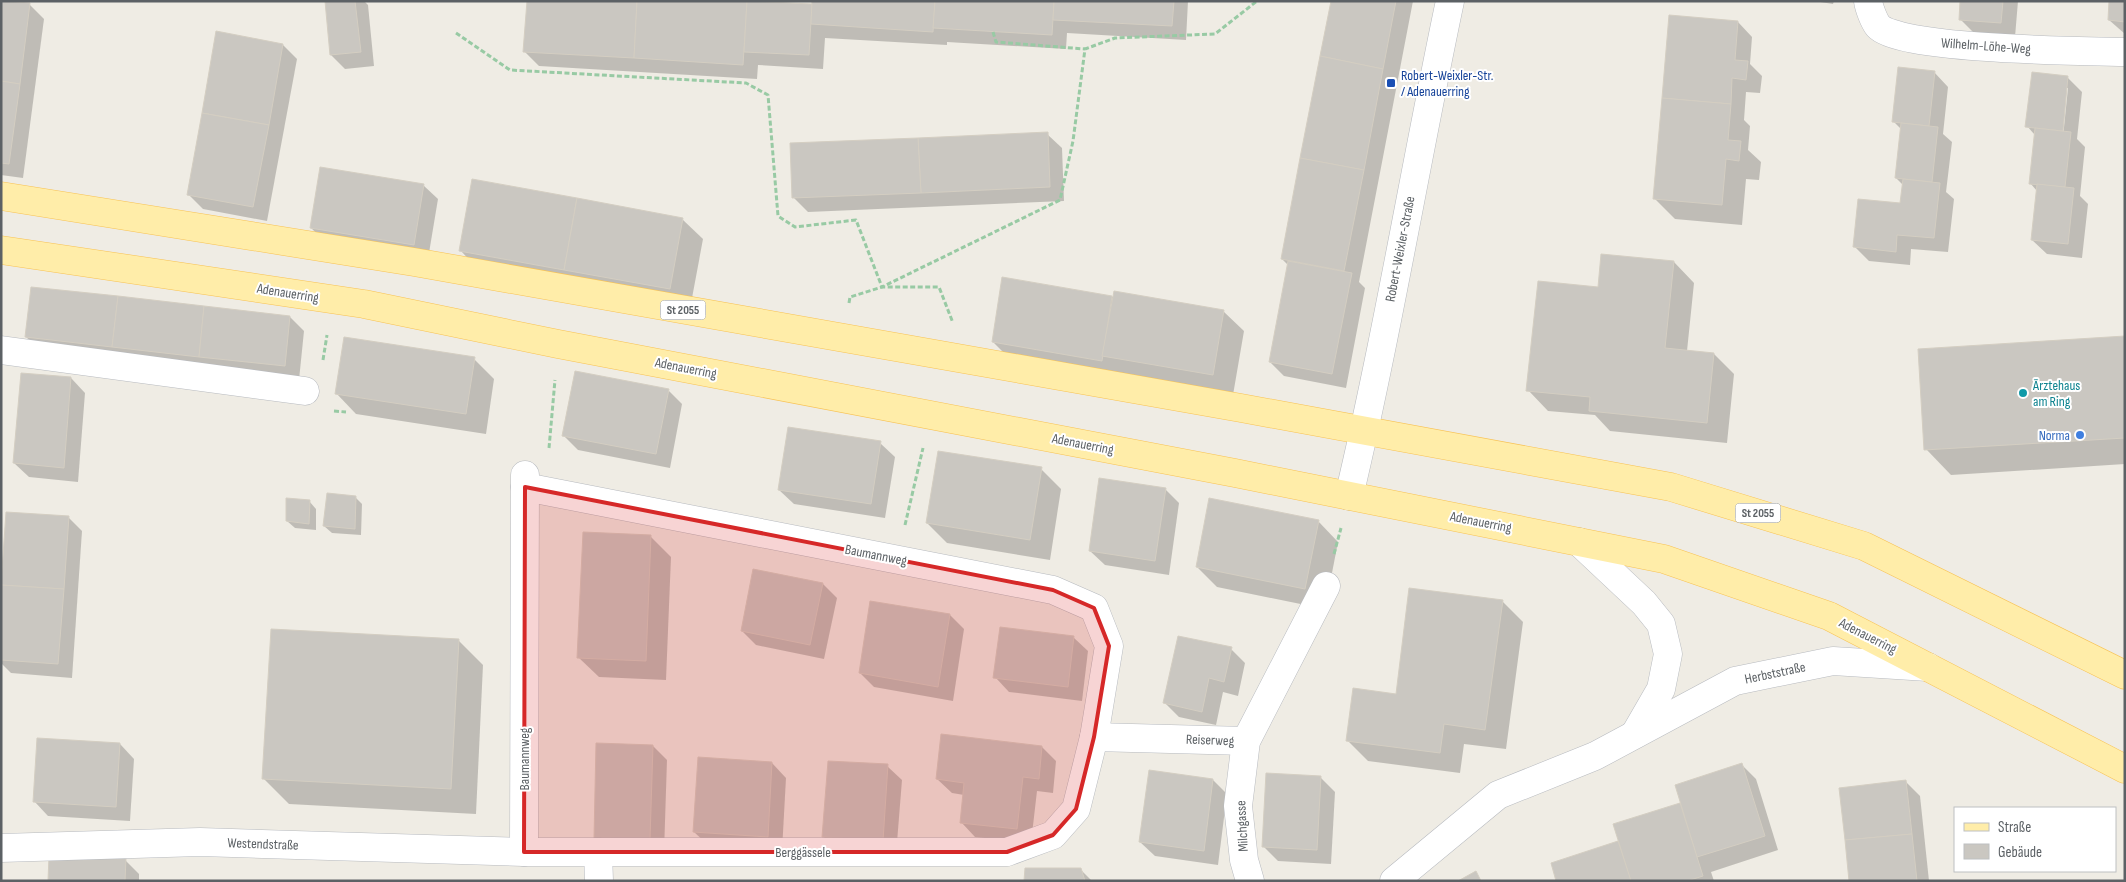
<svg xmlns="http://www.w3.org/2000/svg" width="2126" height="882" font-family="'Sofia Sans Condensed',sans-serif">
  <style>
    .shadow { fill: #0003; fill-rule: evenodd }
    .building { fill: #cac7c1; stroke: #d4cec2 }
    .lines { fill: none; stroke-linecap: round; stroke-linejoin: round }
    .minor-casing { stroke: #b7babf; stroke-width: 29 }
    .major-casing { stroke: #f8c254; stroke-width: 29 }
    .path { stroke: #98caa4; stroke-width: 3; stroke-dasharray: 5 2.5; stroke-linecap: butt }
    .minor { stroke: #fff; stroke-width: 28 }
    .major { stroke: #ffeda9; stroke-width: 28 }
    .marked { fill: #d62828; fill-opacity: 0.2; stroke: #d62828; stroke-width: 4; stroke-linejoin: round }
    .transit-dot { fill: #1a4fb4; stroke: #fff; stroke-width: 2 }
    .culture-dot { fill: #0f9aa8; stroke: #fff; stroke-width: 2 }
    .shop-dot { fill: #3f7fe0; stroke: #fff; stroke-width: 2 }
    .labels { text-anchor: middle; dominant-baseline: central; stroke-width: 4; stroke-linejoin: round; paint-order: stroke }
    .shield { fill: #fff; stroke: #8d9093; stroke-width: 1 }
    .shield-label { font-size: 12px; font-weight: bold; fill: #5c6165 }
    .street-label { font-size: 14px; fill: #5c6165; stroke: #fff }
    .transit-label { font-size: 14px; fill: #164399; stroke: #fff; text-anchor: start }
    .culture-label { font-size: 14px; fill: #0d838f; stroke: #fff; text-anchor: start }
    .shop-label { font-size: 14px; fill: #366cbe; stroke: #fff; text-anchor: end }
  </style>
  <rect width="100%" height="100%" fill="#efece4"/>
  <g class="shadow">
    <path d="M1,1l29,4 14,14 -21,159 -22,-3z"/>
    <path d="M326,1h38l4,4 6,61 -29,3 -14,-14z"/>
    <path d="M744,1l69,4 1,-4h374l-2,39 -119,-7 -1,16 -119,-7v3l-122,-7 -2,31 -65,-4 -1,14 -218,-13 -14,-14z"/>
    <path d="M1332,1h81l-54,281 6,6 -19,100 -62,-12 -14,-14 19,-96 -7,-7z"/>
    <path d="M1814,1h20l-1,3z"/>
    <path d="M1962,1h56l-3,36 -40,-3 -15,-15z"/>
    <path d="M2125,1v33l-16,-14z"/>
    <path d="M1738,22l14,15 -2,27 12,12 -2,17 -14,-1 -2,28 6,6 -2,24 13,12 -2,18 -13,-1 -4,46 -67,-6 -21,-21z"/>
    <path d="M283,45l14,14 -30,162 -64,-12 -15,-15z"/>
    <path d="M1934,72l14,15 -5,47 9,8 -6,50 8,7 -6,53 -37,-3 -1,16 -41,-4 -15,-15 47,-41 3,-19 -8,-8 5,-49 -8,-8z"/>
    <path d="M2067,77l15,15 -5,47 8,8 -5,49 8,8 -6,54 -35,-4 -15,-14 5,-49 -7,-8 5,-48 -8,-9zM2066,88h2l-5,49h-2z"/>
    <path d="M1047,134l15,14 2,53 -256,11 -14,-14z"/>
    <path d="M423,185l15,14 -10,60 -102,-17 -15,-14z"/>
    <path d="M682,219l21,20 -13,70 -210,-38 -20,-21z"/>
    <path d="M1674,262l20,21 -7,68 27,3 20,20 -7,69 -117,-12 -15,-16 -47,-4 -20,-21 71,-101z"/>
    <path d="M1003,279l110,18 110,14 21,20 -11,64 -220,-33 -20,-20z"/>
    <path d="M290,317l14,14 -5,49 -258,-29 -15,-14z"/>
    <path d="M2125,337v127l-174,11 -25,-26z"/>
    <path d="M474,359l20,20 -8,55 -130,-20 -20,-21z"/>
    <path d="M22,374l49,4 14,15 -7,89 -49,-5 -15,-14z"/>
    <path d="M668,390l14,14 -12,64 -92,-18 -15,-15z"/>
    <path d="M880,443l15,14 -10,61 -91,-14 -15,-14z"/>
    <path d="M1041,469l20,20 -11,71 -103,-17 -20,-20z"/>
    <path d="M1165,489l14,14 -10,72 -64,-10 -15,-14z"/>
    <path d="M355,497l7,7 -1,31 -29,-2 -8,-7z"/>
    <path d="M309,501l7,8v21l-21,-2 -8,-7z"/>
    <path d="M68,517l14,14 -10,147 -61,-5 -10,-10v-62z"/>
    <path d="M1318,521l20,21 -13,67 -108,-22 -20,-20z"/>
    <path d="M651,537l20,20 -5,123 -67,-3 -21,-20z"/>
    <path d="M823,584l14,14 -13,61 -68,-14 -14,-14z"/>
    <path d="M1502,601l21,21 -17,127 -42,-5 -4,29 -92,-12 -21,-21z"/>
    <path d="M950,615l14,14 -11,72 -79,-14 -14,-14z"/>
    <path d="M1073,637l15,14 -6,50 -73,-9 -14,-15z"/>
    <path d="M458,640l25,25 -7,149 -187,-10 -25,-25z"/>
    <path d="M1231,649l14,14 -7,33 -15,-4 -7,33 -37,-8 -15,-15z"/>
    <path d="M120,744l14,15 -4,62 -82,-5 -14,-15z"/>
    <path d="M653,746l14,14 -3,93 -54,-1 -15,-15z"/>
    <path d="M1042,747l14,14 -3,32 -16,-2 -6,52 -56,-6 -14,-15 3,-27 -12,-2 -15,-14z"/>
    <path d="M772,763l14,15 -4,73 -73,-5 -15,-14z"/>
    <path d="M1742,765l14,14 22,71 -67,22 3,9h-157l-5,-17 67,-22 -5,-17 68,-21z"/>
    <path d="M887,766l15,14 -6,75 -58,-4 -14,-14z"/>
    <path d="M1320,777l15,15 -4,72 -53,-3 -14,-14z"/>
    <path d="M1213,780l14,14 -9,71 -63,-9 -15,-14z"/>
    <path d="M1906,782l14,14 9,85h-79z"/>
    <path d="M125,860l14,14v7h-90z"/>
    <path d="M1080,869l12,12h-67z"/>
  </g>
  <g class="building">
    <path d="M1,1l29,2 -10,81 -19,-3z"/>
    <path d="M325,1h30l6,51 -31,3z"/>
    <path d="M527,1h110l-3,57 -111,-6z"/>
    <path d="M637,1h110l-4,64 -109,-7z"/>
    <path d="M747,1l65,3 -3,51 -65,-3z"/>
    <path d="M812,1h123l-2,31 -122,-8z"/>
    <path d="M935,1h119l-2,34 -119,-7z"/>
    <path d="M1054,1h120l-2,25 -119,-6z"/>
    <path d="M1331,1h65l-13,68 -63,-13z"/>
    <path d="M1960,1h43l-2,22 -42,-3z"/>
    <path d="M2109,1h16v21l-17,-2z"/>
    <path d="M1669,15l69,6 -3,39 13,1 -2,19 -14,-2 -1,26 -69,-6z"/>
    <path d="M216,31l67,13 -14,81 -67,-12z"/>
    <path d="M1320,56l63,13 -19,101 -64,-12z"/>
    <path d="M1898,67l37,4 -6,55 -37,-4z"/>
    <path d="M2032,72l36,4 -5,55 -38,-4z"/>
    <path d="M1,81l19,3 -11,80 -8,-1z"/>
    <path d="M1662,98l69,6 -3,36 13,1 -2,20 -13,-2 -4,46 -69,-6z"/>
    <path d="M202,113l67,12 -16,82 -66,-12z"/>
    <path d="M1901,123l37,4 -6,55 -37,-4z"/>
    <path d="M2035,128l36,4 -6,55 -36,-3z"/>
    <path d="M1048,132l2,55 -129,6 -3,-55z"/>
    <path d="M918,138l3,55 -129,5 -2,-55z"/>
    <path d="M1300,158l64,12 -20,101 -63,-12z"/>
    <path d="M320,167l104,17 -10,61 -104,-17z"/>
    <path d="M472,179l105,19 -13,72 -105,-19z"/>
    <path d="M1903,179l37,4 -6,55 -37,-3 -1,17 -43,-5 5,-48 42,4z"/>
    <path d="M2037,184l37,4 -6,56 -37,-4z"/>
    <path d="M577,198l106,20 -13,71 -106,-19z"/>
    <path d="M1601,254l73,7 -9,87 49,5 -7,70 -118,-12 1,-14 -64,-6 12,-110 60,6z"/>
    <path d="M1288,261l64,12 -20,101 -63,-12z"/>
    <path d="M1002,277l110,19 -10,65 -110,-19z"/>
    <path d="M31,287l87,9 -6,51 -87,-10z"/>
    <path d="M1114,291l110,19 -11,65 -111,-19z"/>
    <path d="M118,296l86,10 -5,51 -87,-10z"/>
    <path d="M204,306l86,10 -5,50 -86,-9z"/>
    <path d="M2125,336v102l-201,12 -6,-101z"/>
    <path d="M344,337l131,20 -9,57 -131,-20z"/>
    <path d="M575,371l94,18 -13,65 -94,-18z"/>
    <path d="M21,373l50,4 -7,91 -51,-5z"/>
    <path d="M788,427l93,14 -10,63 -93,-14z"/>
    <path d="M938,451l104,16 -12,73 -104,-17z"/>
    <path d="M1099,478l67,10 -11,73 -66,-10z"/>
    <path d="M327,493l29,3 -1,33 -32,-3z"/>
    <path d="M286,498l24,2 -1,24 -23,-3z"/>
    <path d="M1209,498l110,22 -14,69 -109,-22z"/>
    <path d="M6,512l63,4 -5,73 -63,-4z"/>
    <path d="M583,532l68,3 -5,126 -69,-3z"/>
    <path d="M753,569l70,14 -13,62 -69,-14z"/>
    <path d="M1,585l63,4 -6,75 -57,-4z"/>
    <path d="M1409,588l94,12 -18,130 -41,-6 -4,29 -94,-12 7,-53 43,6z"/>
    <path d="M870,601l80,13 -12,73 -79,-14z"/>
    <path d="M1000,627l74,9 -6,51 -75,-9z"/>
    <path d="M271,629l188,10 -8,150 -189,-10z"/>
    <path d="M1178,636l54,11 -8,35 -15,-4 -7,34 -39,-9z"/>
    <path d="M941,734l101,12 -3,33 -16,-2 -6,52 -57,-6 4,-40 -28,-4z"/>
    <path d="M37,738l83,5 -4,64 -83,-5z"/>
    <path d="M596,743l57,2 -3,94 -56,-1z"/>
    <path d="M698,757l74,5 -4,75 -75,-5z"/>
    <path d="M828,761l60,3 -5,77 -61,-4z"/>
    <path d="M1742,763l23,73 -68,21 -22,-72z"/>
    <path d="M1149,770l64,9 -9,72 -65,-9z"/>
    <path d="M1266,773l55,3 -4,74 -55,-3z"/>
    <path d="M1906,780l6,54 -67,6 -6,-52z"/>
    <path d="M1680,803l23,73 -16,5h-56l-18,-57z"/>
    <path d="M1912,834l5,47h-68l-4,-41z"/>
    <path d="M1618,841l13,40h-75l-5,-18z"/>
    <path d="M49,856l77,2 -1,23h-77z"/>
    <path d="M1025,868h56l4,13h-61z"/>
    <path d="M1476,871l5,10h-23z"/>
  </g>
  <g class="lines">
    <g class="minor-casing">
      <g id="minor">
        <path d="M1868,1c1,7 6,20 10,25 21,24 208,25 247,26"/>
        <path d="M1,350l304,41"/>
        <path d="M1349,496c39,-164 66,-330 101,-495"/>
        <path d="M1579,542l65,61 17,21 7,30 -7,35 -26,45"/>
        <path d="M1094,737l152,4"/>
        <path d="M1,848l199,-6 324,10h483l46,-17 23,-26 18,-72 15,-91 -15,-38 -41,-18 -528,-103"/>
        <path d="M524,852l1,-377"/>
        <path d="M598,852l1,29"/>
        <path d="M1250,881l-6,-21 -6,-54 8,-65 80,-155"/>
        <path d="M1394,881l104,-86 97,-39 140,-75 98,-20 95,6"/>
      </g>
    </g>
    <g class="major-casing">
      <g id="major">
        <path d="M1,196l413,66 827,146 430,79 193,59 261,129"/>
        <path d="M1,250l363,54 194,40 677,129 429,86 165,57 296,153"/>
      </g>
    </g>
    <g class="path">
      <path d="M993,32l3,10 89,7"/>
      <path d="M456,33l54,37 236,13 22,12 10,121 17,11 61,-7 26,67h57l14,36"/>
      <path d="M849,303l1,-6 32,-10 178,-87 13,-59 12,-92 30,-11 100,-4 42,-33"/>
      <path d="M323,360l4,-25"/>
      <path d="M334,411l12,1"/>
      <path d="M549,448l6,-68"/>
      <path d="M905,525l18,-77"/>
      <path d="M1334,554l7,-26"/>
    </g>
    <use href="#minor" class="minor"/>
    <use href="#major" class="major"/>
  </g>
  <path class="marked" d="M525,487l528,103 41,18 15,38 -15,91 -18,72 -23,26 -46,17h-483z"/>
  <rect class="transit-dot" x="1386" y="78" width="10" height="10" rx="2.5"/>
  <circle class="culture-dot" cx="2023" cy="393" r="5"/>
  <circle class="shop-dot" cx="2080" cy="435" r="5"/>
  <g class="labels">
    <g class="shield">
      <rect x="660.5" y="300.5" width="45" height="19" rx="4"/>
      <rect x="1735.5" y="503.5" width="45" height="19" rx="4"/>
    </g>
    <g class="shield-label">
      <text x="683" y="310">St 2055</text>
      <text x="1758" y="513">St 2055</text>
    </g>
    <g class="street-label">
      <text transform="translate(1986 46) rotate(4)">Wilhelm-Löhe-Weg</text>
      <text transform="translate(1400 249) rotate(-79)">Robert-Weixler-Straße</text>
      <text transform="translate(288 293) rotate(9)">Adenauerring</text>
      <text transform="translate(686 368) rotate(11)">Adenauerring</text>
      <text transform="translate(1083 444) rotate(11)">Adenauerring</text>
      <text transform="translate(1481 522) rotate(11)">Adenauerring</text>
      <text transform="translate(876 555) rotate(11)">Baumannweg</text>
      <text transform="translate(1868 636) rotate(27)">Adenauerring</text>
      <text transform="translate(1775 673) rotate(-12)">Herbststraße</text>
      <text transform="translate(1210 740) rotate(2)">Reiserweg</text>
      <text transform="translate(524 759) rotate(-90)">Baumannweg</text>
      <text transform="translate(1242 826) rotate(-93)">Milchgasse</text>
      <text transform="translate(263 844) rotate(2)">Westendstraße</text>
      <text x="803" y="852">Berggässele</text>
    </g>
    <g class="transit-label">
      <text x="1401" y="75">Robert-Weixler-Str.<tspan x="1401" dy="16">/ Adenauerring</tspan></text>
    </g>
    <g class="culture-label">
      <text x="2033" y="385">Ärztehaus<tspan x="2033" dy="16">am Ring</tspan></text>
    </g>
    <g class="shop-label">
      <text x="2070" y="435">Norma</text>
    </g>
  </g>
  <rect width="2126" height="882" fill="none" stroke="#5c6165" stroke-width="5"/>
  <rect x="1954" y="807" width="162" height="65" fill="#ffffff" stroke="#bec0c1"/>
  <rect x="1964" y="823" width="25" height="8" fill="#ffeda9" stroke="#bec0c1"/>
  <text x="1998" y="832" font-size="15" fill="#5c6165">Straße</text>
  <rect x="1964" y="844" width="25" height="15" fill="#cac7c1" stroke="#bec0c1"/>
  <text x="1998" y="857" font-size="15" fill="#5c6165">Gebäude</text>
</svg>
